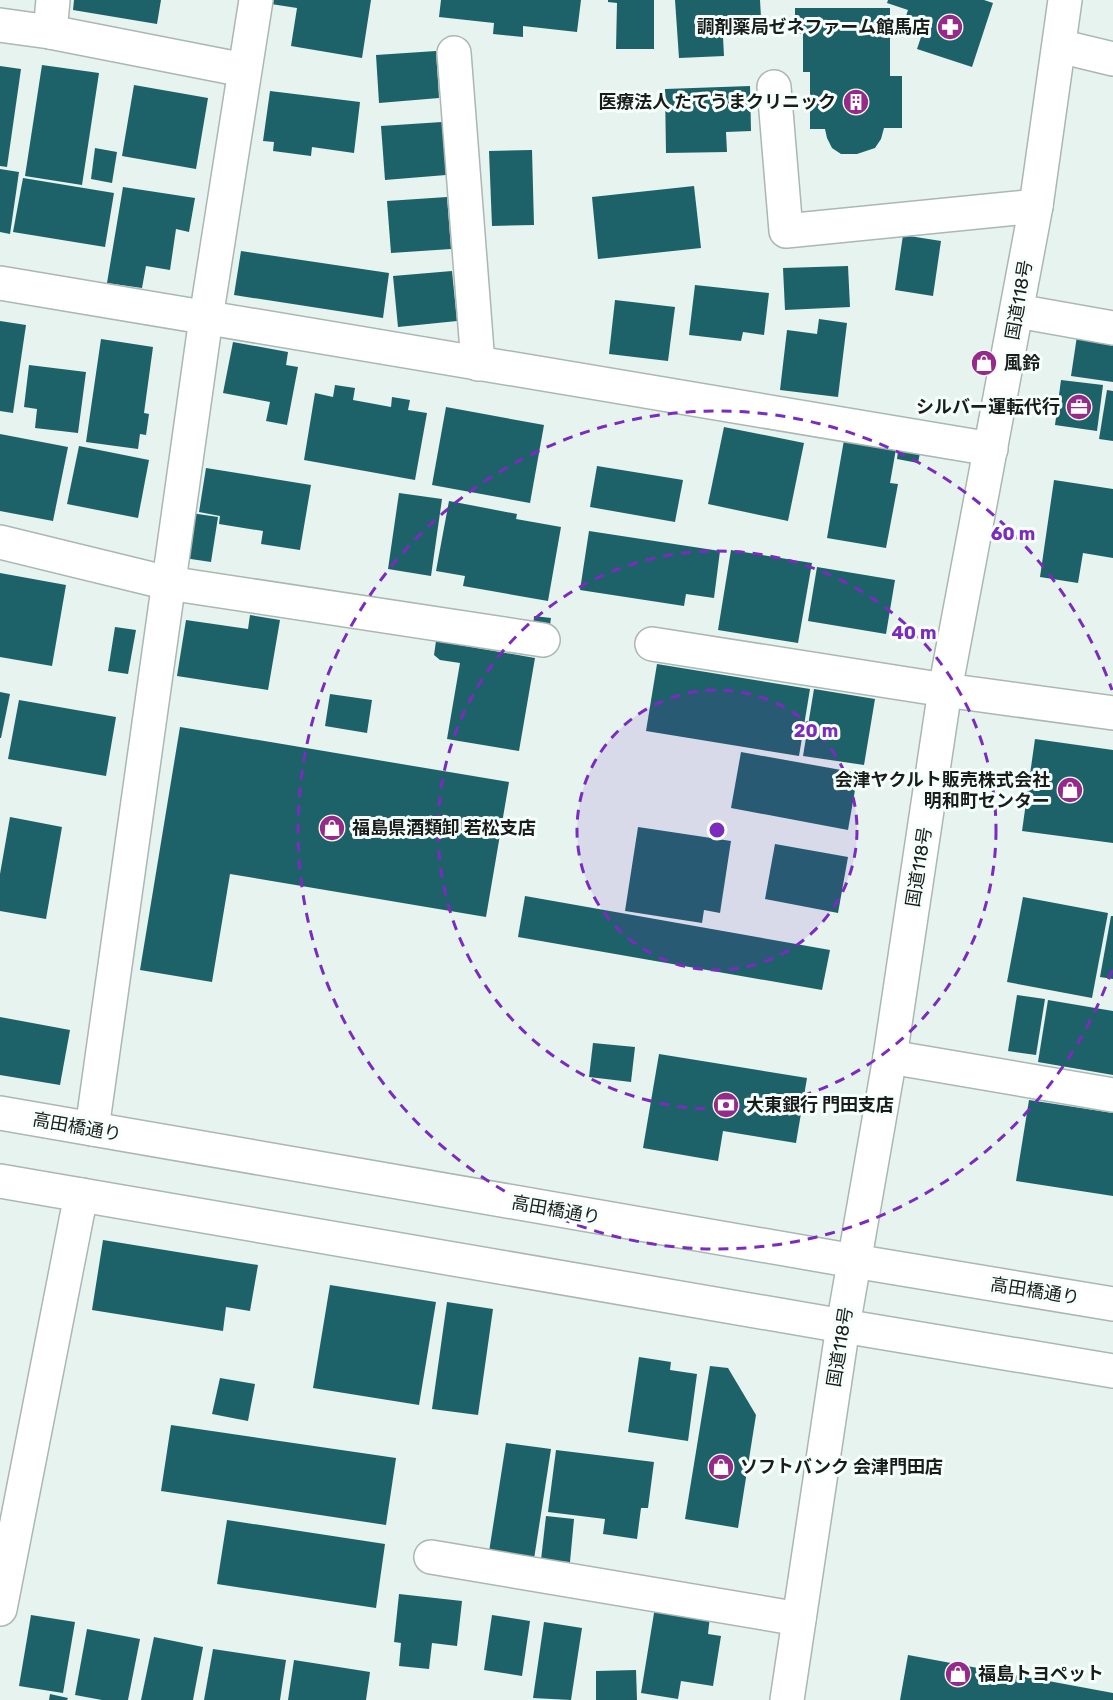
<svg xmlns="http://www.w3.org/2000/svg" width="1113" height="1700" font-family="Rubik,'Noto Sans JP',sans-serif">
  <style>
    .building { fill: #1d6269 }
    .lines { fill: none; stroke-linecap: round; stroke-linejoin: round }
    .minor-casing { stroke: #abb7b3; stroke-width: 36 }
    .highway-casing { stroke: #abb7b3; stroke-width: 36 }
    .minor { stroke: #fff; stroke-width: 33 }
    .highway { stroke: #fff; stroke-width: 33 }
    .ring { fill: none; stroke: #7b2cbf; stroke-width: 3; stroke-dasharray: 10 8 }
    .labels { text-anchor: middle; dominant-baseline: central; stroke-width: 6; stroke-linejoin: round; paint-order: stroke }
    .poi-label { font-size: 18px; font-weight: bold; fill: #181d1b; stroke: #f7fffc; text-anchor: start }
    .street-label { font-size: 18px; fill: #181d1b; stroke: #f7fffc }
    .centre { fill: #7b2cbf; stroke: #f7fffc; stroke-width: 3 }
    .ring-label { font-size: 18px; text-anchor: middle; font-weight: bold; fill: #7b2cbf; stroke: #f7fffc; stroke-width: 6; stroke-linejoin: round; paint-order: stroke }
  </style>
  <rect width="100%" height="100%" fill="#e6f3ef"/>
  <g class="building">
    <path d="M74,0h87l-4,24 -84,-14z"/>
    <path d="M271,0h100l-9,58 -71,-12 6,-38 -26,-4z"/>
    <path d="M441,0h140l-4,32 -54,-6v11l-30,-3 1,-11 -55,-6z"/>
    <path d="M608,0h46v49h-38l1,-46 -9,-1z"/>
    <path d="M675,0h85l2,35 -39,2 1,19 -45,2z"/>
    <path d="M888,0h96l9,3 -21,64 -55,-18 5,-15 -20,-6 6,-18 -21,-7z"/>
    <path d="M795,8h95v68h12v52h-18l-3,11 -6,9 -18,6h-16l-9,-6 -5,-10 -2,-9h-15v-57h-7v-38h-8z"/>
    <path d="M436,51l3,47 -60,5 -3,-48z"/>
    <path d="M42,65l57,8 -17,112 -57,-9z"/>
    <path d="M0,66l21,3 -14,98 -7,-1z"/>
    <path d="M134,85l74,13 -12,71 -74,-13z"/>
    <path d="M750,86l1,45 -25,1 1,20 -61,1 -1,-64z"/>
    <path d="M270,91l90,11 -6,51 -42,-6 -1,9 -38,-5 1,-9 -11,-1z"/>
    <path d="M442,122l4,53 -61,5 -4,-54z"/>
    <path d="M95,148l22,4 -5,31 -21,-4z"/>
    <path d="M532,150l2,75 -42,1 -3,-75z"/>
    <path d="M0,169l19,3 -9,62 -10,-2z"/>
    <path d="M23,178l91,15 -9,54 -92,-15z"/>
    <path d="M694,186l7,62 -103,11 -6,-62z"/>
    <path d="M123,187l72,11 -6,34 -13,-3 -6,41 -24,-4 -4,22 -35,-5z"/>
    <path d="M447,197l4,52 -60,4 -4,-52z"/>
    <path d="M903,235l38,6 -8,55 -38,-6z"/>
    <path d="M241,251l148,22 -6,45 -149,-23z"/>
    <path d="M848,266l2,41 -65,3 -2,-42z"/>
    <path d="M452,271l5,50 -59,6 -5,-51z"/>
    <path d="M695,285l74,8 -5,42 -21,-3 -2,9 -52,-6z"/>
    <path d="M615,300l60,7 -7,54 -59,-7z"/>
    <path d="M819,319l28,4 -9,74 -58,-7 7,-60 30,4z"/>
    <path d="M0,321l26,4 -13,88 -13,-2z"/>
    <path d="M1077,336l36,5v41l-42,-6z"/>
    <path d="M101,339l52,8 -9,66 5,1 -3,21 -6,-1 -2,15 -52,-7z"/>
    <path d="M233,342l55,10 -2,13 12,2 -11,58 -21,-4 4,-19 -47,-9z"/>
    <path d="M29,365l57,7 -8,61 -43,-5 2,-19 -13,-2z"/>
    <path d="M1061,380l42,5 -6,46 -42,-6z"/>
    <path d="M335,385l20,3 -2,12 38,7 1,-10 18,3 -2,10 19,3 -12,67 -111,-20 11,-67 18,4z"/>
    <path d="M1107,390l6,1v50l-14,-2z"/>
    <path d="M446,407l98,18 -14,78 -98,-18z"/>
    <path d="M724,427l80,16 -16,78 -80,-17z"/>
    <path d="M0,434l68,13 -15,74 -53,-10z"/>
    <path d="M844,440l52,9 -6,34 8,1 -12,64 -59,-10z"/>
    <path d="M899,444l22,4 -3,15 -21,-4z"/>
    <path d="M79,446l70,14 -11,58 -71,-14z"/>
    <path d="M597,466l86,14 -8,42 -85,-15z"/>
    <path d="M206,468l105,17 -11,65 -39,-6 2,-13 -44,-7 1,-8 -21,-4z"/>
    <path d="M1054,480l59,9v69l-30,-5 -5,30 -38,-6z"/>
    <path d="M399,493l43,6 -11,77 -43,-7z"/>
    <path d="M449,501l68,13 -1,5 45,8 -13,74 -85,-15 2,-10 -29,-5z"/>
    <path d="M191,513l27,4 -7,45 -27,-4z"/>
    <path d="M589,531l131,20 -6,47 -28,-4 -2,12 -104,-16z"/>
    <path d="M731,550l81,13 -14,80 -80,-13z"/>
    <path d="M817,567l78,13 -9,54 -78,-13z"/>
    <path d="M0,573l66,12 -14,81 -52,-9z"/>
    <path d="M250,615l30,5 -12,70 -91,-14 9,-56 62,9z"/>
    <path d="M534,616l17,2 -2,14 -16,-2z"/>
    <path d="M115,627l21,3 -8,44 -20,-3z"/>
    <path d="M436,641l99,17 -16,93 -72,-12 13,-76 -20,-3 -6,-5z"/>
    <path d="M657,664l153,25 -11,67 -153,-25z"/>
    <path d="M814,689l61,10 -11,66 -61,-9z"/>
    <path d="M0,692l10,2 -9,44h-1z"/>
    <path d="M330,694l42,6 -5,33 -42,-7z"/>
    <path d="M19,700l97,17 -10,59 -98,-17z"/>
    <path d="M180,727l329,55 -23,135 -256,-43 -18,108 -72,-12z"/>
    <path d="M1035,739l78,11v93l-91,-12z"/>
    <path d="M741,752l117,21 -10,57 -117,-22z"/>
    <path d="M10,817l52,10 -16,92 -46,-8v-37z"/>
    <path d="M638,827l93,14 -11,72 -16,-3 -2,13 -77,-12z"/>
    <path d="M775,844l73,13 -10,56 -73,-14z"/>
    <path d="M525,896l305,54 -8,40 -304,-53z"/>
    <path d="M1023,897l85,16 -16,85 -85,-16z"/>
    <path d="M1111,916h2v63l-13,-2z"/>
    <path d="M1017,995l28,4 -9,56 -28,-4z"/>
    <path d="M1048,1000l65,11v64l-75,-13z"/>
    <path d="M0,1017l70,13 -10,55 -60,-10z"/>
    <path d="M593,1043l42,4 -4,35 -42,-5z"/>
    <path d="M659,1054l148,24 -11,65 -73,-12 -5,30 -75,-13z"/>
    <path d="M1029,1100l84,13v83l-97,-15z"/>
    <path d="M103,1240l155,25 -8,46 -24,-4 -3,24 -131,-21z"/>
    <path d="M330,1285l106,17 -17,103 -106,-17z"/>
    <path d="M447,1302l46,7 -15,106 -46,-6z"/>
    <path d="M639,1357l32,5 -1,8 27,4 -9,67 -60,-9z"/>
    <path d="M710,1366l18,2 28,47 -18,113 -53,-9z"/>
    <path d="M220,1378l35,6 -7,37 -36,-7z"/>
    <path d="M171,1425l225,33 -10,67 -225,-34z"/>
    <path d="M506,1443l45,6 -17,110 -45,-7z"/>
    <path d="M556,1450l98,12 -6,46h-7l-4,31 -34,-5 2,-15 -57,-7z"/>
    <path d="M546,1516l28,3 -4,43 -29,-2z"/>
    <path d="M227,1520l158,24 -9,64 -159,-24z"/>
    <path d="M399,1594l63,7 -5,45 -25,-3 -3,26 -30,-3 2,-23 -7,-1z"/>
    <path d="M655,1607l55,9 -2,18 13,2 -8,50 -32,-5 -3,18 -37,-6z"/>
    <path d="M31,1615l44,7 -12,71 -44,-7z"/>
    <path d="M492,1615l38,6 -8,55 -38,-6z"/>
    <path d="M544,1622l38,6 -11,72 -38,-2z"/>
    <path d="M87,1629l53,10 -12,61h-26l-27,-5z"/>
    <path d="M154,1637l49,10 -10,53h-52z"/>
    <path d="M213,1649l73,11 -6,40h-76z"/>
    <path d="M908,1655l205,38v7h-213z"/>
    <path d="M294,1660l76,12 -4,28h-78z"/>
    <path d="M636,1670l1,30h-41v-29z"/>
    <path d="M50,1694l18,4 -1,2h-18z"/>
  </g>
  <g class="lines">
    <g class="minor-casing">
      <g id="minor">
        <path d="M0,25l50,7 194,38"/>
        <path d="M50,32l3,-32"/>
        <path d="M1059,46l54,13"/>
        <path d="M454,53l24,311"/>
        <path d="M774,87l12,144 250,-25"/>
        <path d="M0,283l991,166"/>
        <path d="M1017,311l96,17"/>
        <path d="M0,542l168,41 375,57"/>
        <path d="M652,644l293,46 168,23"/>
        <path d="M890,1057l223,38"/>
        <path d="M92,1129l114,-811 50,-318"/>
        <path d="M854,1261l259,43"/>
        <path d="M843,1326l270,45"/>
        <path d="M431,1557l368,62"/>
        <path d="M0,1609l77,-394 5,-20"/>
      </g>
    </g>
    <g class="highway-casing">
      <g id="highway">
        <path d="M0,1113l854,148"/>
        <path d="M0,1181l843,145"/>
        <path d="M787,1700l56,-374 47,-269 55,-367 91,-484 29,-206"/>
      </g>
    </g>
    <use href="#minor" class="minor"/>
    <use href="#highway" class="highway"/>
  </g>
  <circle cx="717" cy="830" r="140" fill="#7b2cbf" fill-opacity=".12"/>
  <g class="ring">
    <circle cx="717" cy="830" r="140"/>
    <circle cx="717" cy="830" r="279"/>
    <path d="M1112 970A419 419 0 1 1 1112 690"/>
  </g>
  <defs>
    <g id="pharmacy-disc" transform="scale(1.35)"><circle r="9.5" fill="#96298a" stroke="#f7fffc"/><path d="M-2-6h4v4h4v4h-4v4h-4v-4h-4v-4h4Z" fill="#fff"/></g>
    <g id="building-disc" transform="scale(1.35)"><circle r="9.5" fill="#96298a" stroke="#f7fffc"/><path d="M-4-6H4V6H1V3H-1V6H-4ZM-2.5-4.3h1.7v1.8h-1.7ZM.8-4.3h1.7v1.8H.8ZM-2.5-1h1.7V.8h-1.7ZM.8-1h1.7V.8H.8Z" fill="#fff"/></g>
    <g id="shop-disc" transform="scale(1.35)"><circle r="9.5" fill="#96298a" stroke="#f7fffc"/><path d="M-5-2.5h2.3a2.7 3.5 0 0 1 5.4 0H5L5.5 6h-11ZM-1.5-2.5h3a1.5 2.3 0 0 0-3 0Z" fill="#fff"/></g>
    <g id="office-disc" transform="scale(1.35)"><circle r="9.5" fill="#96298a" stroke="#f7fffc"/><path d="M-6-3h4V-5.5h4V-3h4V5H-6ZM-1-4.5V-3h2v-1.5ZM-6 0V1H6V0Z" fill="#fff"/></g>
    <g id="bank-disc" transform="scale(1.35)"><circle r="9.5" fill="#96298a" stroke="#f7fffc"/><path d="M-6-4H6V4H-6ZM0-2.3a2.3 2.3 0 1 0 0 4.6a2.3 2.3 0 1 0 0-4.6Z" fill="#fff"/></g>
  </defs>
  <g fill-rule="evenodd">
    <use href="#pharmacy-disc" x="950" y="27"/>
    <use href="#building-disc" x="856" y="102"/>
    <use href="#shop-disc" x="984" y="363"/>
    <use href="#office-disc" x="1079" y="407"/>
    <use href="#shop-disc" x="1070" y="790"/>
    <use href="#shop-disc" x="332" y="828"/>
    <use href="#bank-disc" x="726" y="1105"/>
    <use href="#shop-disc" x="721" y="1467"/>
    <use href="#shop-disc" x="958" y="1674"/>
  </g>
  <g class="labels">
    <g class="poi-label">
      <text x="930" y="27" text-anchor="end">調剤薬局ゼネファーム館馬店</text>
      <text x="836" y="102" text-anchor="end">医療法人 たてうまクリニック</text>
      <text x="1004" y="363">風鈴</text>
      <text x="1060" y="407" text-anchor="end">シルバー運転代行</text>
      <text x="1050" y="780" text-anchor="end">会津ヤクルト販売株式会社<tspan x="1050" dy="21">明和町センター</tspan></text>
      <text x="352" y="828">福島県酒類卸 若松支店</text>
      <text x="746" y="1105">大東銀行 門田支店</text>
      <text x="740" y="1467">ソフトバンク 会津門田店</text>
      <text x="978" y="1674">福島トヨペット</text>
    </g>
    <g class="street-label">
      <text transform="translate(1019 300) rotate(-80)">国道118号</text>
      <text transform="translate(919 867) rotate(-81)">国道118号</text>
      <text transform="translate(77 1127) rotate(10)">高田橋通り</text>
      <text transform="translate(556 1210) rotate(10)">高田橋通り</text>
      <text transform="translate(1035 1291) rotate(9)">高田橋通り</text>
      <text transform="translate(840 1347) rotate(-81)">国道118号</text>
    </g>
  </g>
  <circle cx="717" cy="830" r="9" class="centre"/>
  <g class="ring-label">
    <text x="1013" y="540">60 m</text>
    <text x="914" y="639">40 m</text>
    <text x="816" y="737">20 m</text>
  </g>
</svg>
